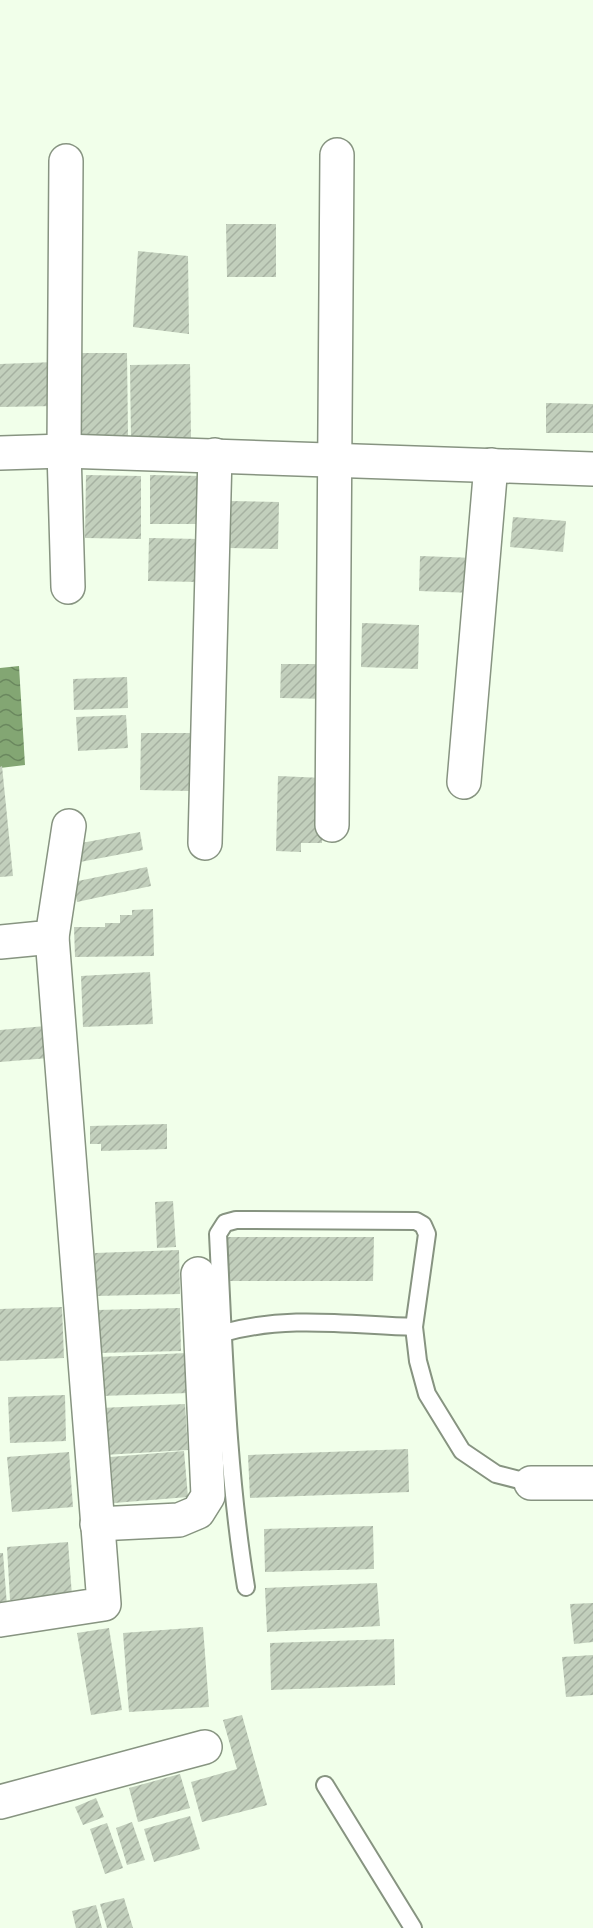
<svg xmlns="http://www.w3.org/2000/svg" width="593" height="1928" font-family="'DejaVu Sans',sans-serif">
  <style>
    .water { fill: url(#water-waves) }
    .building { fill: url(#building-hatch) }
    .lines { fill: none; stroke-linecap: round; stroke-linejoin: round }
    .lane-casing { stroke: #879481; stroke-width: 20 }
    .street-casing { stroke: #879481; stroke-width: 36 }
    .lane { stroke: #fff; stroke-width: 16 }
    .street { stroke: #fff; stroke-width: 33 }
  </style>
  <defs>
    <pattern id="water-waves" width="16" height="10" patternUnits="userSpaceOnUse" patternTransform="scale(1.5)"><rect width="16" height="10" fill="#83a673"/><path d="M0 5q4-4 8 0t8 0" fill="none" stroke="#6a875e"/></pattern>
    <pattern id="building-hatch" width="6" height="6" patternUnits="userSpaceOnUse" patternTransform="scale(1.5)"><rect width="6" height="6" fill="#c2cfbc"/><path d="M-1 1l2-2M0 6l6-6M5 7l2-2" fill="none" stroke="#a6b1a1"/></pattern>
  </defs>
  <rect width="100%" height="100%" fill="#f1ffea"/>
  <path class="water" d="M19,666l6,99 -25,3v-100z"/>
  <g class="building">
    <path d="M226,224h50v53h-49z"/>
    <path d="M138,251l50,5 1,78 -56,-7z"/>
    <path d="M80,353h47l1,83 -47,1z"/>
    <path d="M56,362l1,44 -57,1v-43z"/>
    <path d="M190,364l1,75h-60l-1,-74z"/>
    <path d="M546,403l47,1v29h-47z"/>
    <path d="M86,475l55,1v63l-56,-1z"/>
    <path d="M150,475l52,1 -1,48h-51z"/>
    <path d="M229,501l50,1 -1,47 -50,-1z"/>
    <path d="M513,517l53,4 -3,31 -53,-5z"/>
    <path d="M149,538l51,1 -1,43 -51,-1z"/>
    <path d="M420,556l55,2 -1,35 -55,-2z"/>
    <path d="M362,623l57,2 -1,44 -57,-2z"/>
    <path d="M281,664h49l-1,35 -49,-1z"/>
    <path d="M127,677l1,31 -54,2 -1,-31z"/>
    <path d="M126,715l2,33 -50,3 -2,-34z"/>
    <path d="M141,733h50l-1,58 -50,-1z"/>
    <path d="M2,766l11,110 -13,1v-110z"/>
    <path d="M278,776l45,2 -1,65h-21v9l-25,-1z"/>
    <path d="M140,832l3,18 -63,12 -4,-18z"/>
    <path d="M147,867l4,19 -74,16 -4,-20z"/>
    <path d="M153,909l1,47 -79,1 -1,-30h31v-4h15v-8h12v-5z"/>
    <path d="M150,972l3,52 -70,3 -2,-51z"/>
    <path d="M46,1026l3,32 -49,4v-32z"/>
    <path d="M167,1124v25l-66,2v-7h-11v-18z"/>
    <path d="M173,1201l3,46 -19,1 -2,-46z"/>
    <path d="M226,1237h148l-1,44h-147z"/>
    <path d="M179,1250l1,44 -84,2 -1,-43z"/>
    <path d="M62,1307l2,51 -64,3v-52z"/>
    <path d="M180,1308l1,43 -83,2 -1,-43z"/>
    <path d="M187,1353l2,40 -88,3 -2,-39z"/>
    <path d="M65,1395l1,46 -56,2 -2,-46z"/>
    <path d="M185,1404l3,46 -84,5 -3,-47z"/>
    <path d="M408,1449l1,43 -159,6 -2,-43z"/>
    <path d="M184,1451l4,46 -74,6 -4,-46z"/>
    <path d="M69,1452l4,55 -61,5 -5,-55z"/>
    <path d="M373,1526l1,43 -109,3 -1,-43z"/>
    <path d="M68,1542l4,54 -62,4 -3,-53z"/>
    <path d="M0,1553h3l4,53 -7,1z"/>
    <path d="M377,1583l3,43 -113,6 -2,-44z"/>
    <path d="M593,1603v39l-19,2 -4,-40z"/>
    <path d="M203,1627l6,80 -80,5 -6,-79z"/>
    <path d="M109,1628l13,82 -31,5 -14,-82z"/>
    <path d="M394,1639l1,46 -124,5 -1,-47z"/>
    <path d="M593,1655v40l-27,2 -4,-40z"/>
    <path d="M242,1715l25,90 -65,17 -11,-40 46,-13 -14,-49z"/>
    <path d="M180,1774l10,34 -52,14 -9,-34z"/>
    <path d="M96,1798l8,19 -21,8 -8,-18z"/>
    <path d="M190,1816l10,33 -46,13 -10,-33z"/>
    <path d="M132,1822l13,38 -18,5 -11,-37z"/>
    <path d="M107,1823l16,45 -18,6 -15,-45z"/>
    <path d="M124,1898l9,30h-26l-7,-24z"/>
    <path d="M96,1905l6,23h-26l-4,-17z"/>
  </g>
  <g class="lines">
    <g class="lane-casing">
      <g id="lane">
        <path d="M223,1333c63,-18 126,-8 191,-6"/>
        <path d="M246,1587c-19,-116 -22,-235 -28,-353l7,-11 11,-3 180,1 7,4 4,9 -13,93 4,34 9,33 35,57 34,23 35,9"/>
        <path d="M325,1785l88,143"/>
      </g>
    </g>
    <g class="street-casing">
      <g id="street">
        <path d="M66,161l-2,290 4,136"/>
        <path d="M0,453l64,-2 529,18"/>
        <path d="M464,782l27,-317"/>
        <path d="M332,825l5,-670"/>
        <path d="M205,843l10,-388"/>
        <path d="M0,942l52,-5 17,-111"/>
        <path d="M531,1483h62"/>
        <path d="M97,1524l82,-4 19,-8 10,-16 -10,-222"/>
        <path d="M0,1620l104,-16 -52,-667"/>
        <path d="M0,1802l205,-55"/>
      </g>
    </g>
    <use href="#lane" class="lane"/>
    <use href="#street" class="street"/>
  </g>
</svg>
